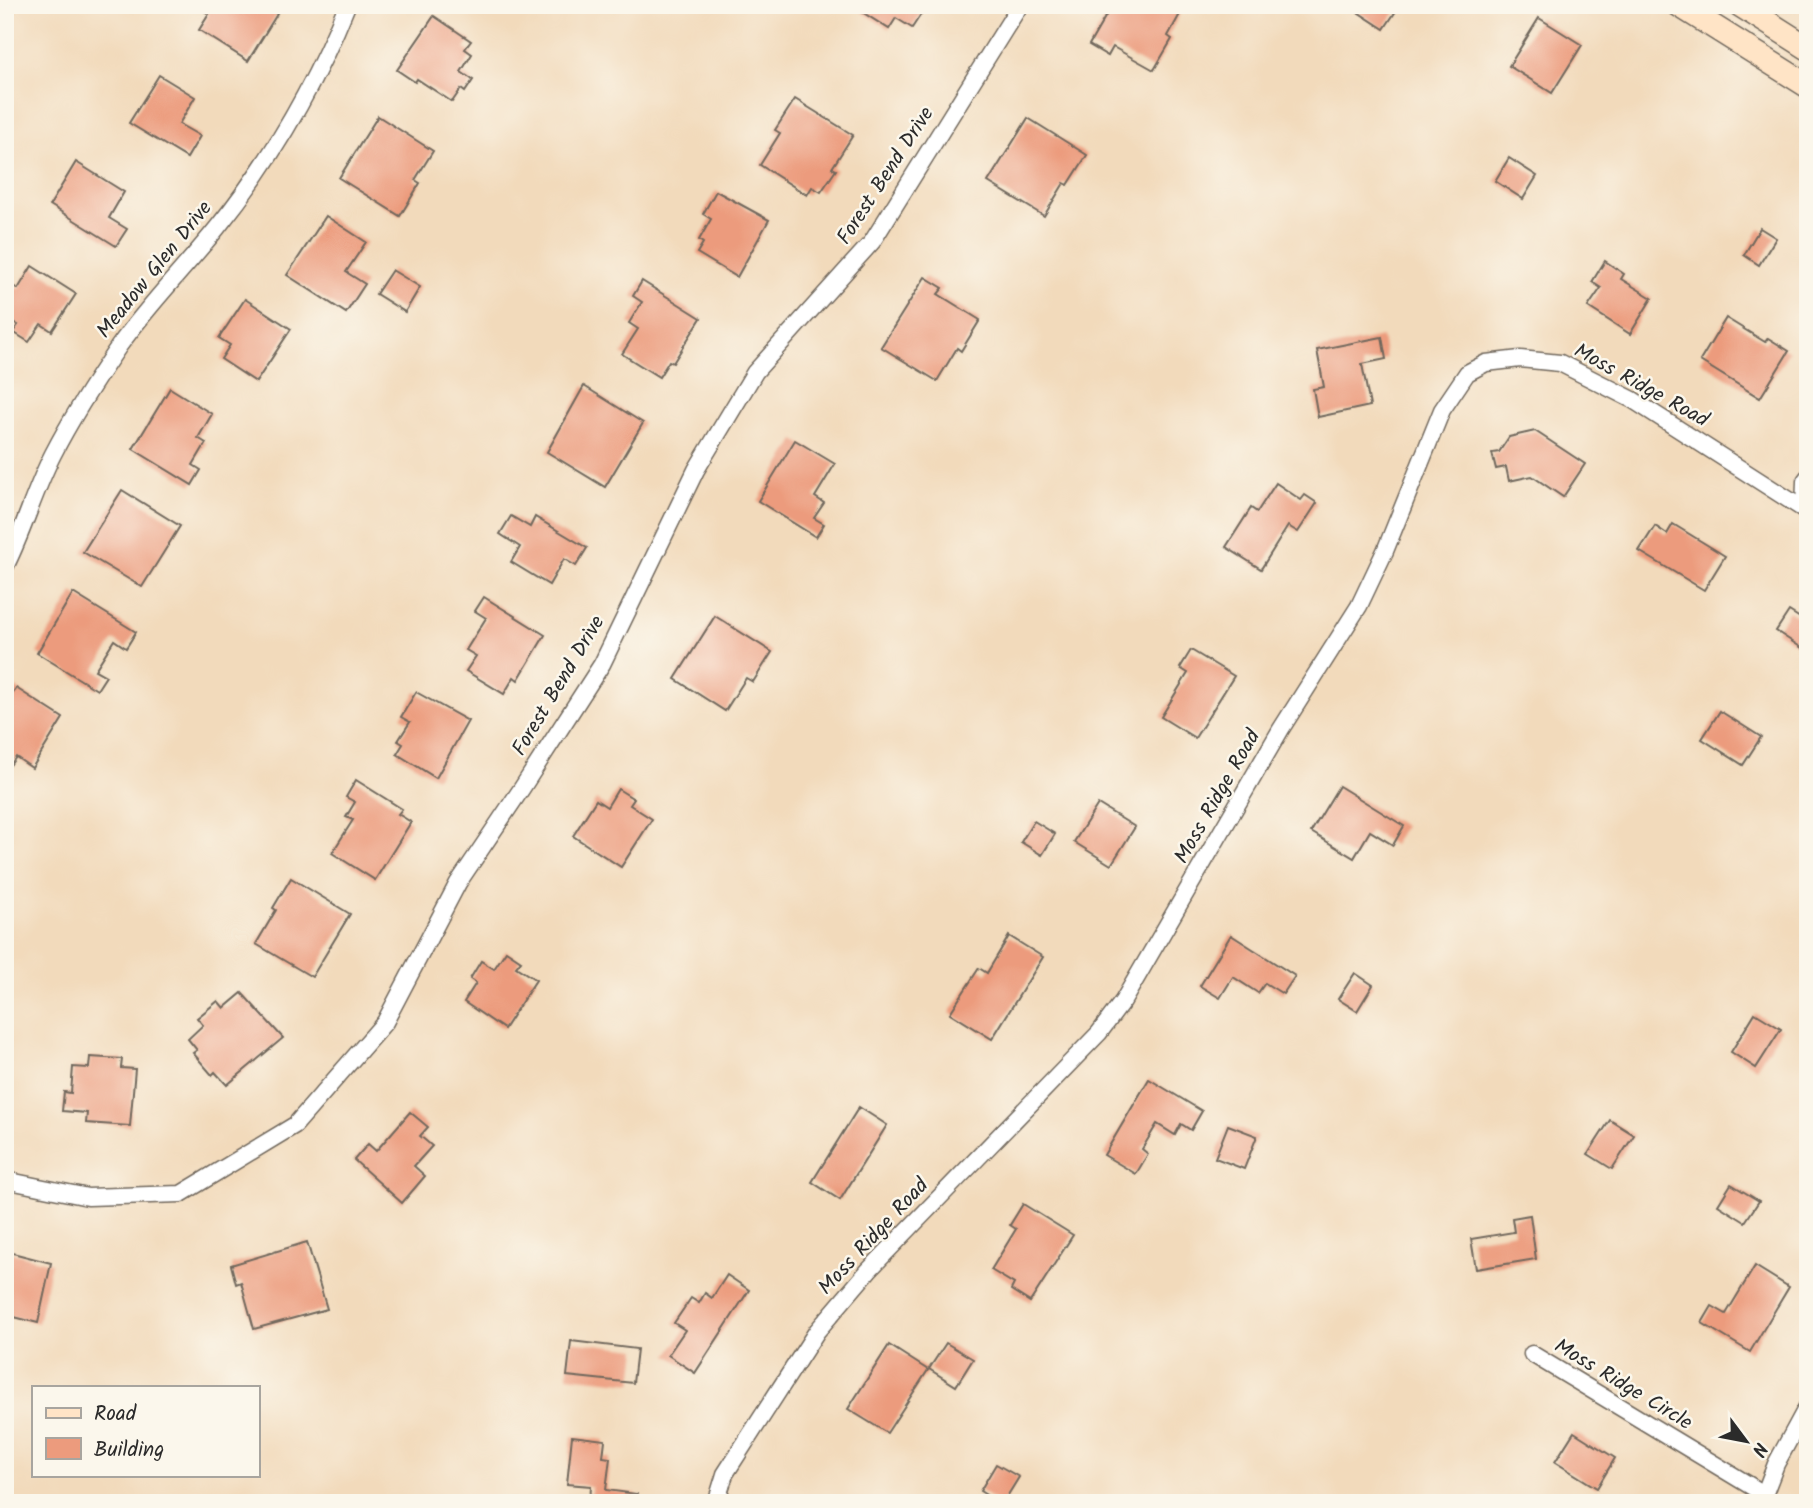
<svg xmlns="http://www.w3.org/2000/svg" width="1813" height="1508" font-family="Kalam,sans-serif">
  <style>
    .building { fill: #ec9b7d }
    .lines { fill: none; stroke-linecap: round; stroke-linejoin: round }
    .street-casing { stroke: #71685d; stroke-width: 19 }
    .secondary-casing { stroke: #71685d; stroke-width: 26 }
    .street { stroke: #fff; stroke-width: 16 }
    .secondary { stroke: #ffe4c6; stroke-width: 23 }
    .labels { text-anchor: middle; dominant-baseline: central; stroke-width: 5; stroke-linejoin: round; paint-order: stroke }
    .street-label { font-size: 21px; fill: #2b2b2b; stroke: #fbf7ec }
  </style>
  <rect width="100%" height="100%" fill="#fbf7ec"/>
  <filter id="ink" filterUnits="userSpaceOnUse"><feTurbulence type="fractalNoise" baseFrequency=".0143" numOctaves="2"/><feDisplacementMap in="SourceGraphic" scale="14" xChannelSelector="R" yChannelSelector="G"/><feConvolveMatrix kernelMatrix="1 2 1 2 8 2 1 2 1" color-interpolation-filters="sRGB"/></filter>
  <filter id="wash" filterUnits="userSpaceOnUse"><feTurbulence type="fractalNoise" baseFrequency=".00686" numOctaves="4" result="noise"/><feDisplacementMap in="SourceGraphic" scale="28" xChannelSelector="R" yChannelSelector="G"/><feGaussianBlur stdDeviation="1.57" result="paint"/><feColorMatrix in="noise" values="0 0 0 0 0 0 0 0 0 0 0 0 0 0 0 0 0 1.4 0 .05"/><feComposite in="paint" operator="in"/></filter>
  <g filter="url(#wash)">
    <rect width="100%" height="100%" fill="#f2dabb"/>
    <g id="blocks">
      <g class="building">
        <path d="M194,5h70l13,9 -29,47 -49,-31 10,-16z"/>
        <path d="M851,5h76l-15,23 -16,-10 -7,11z"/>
        <path d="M1112,5h73l-17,31 4,3 -18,31 -41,-23 -5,9 -19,-11z"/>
        <path d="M1347,5h53l-16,24z"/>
        <path d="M434,16l37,25 -6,8 7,5 -11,18 12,8 -8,12 -4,-3 -9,13 -35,-23 -2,3 -18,-12z"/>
        <path d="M1539,18l43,27 -30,48 -43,-27z"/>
        <path d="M159,75l36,22 -16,27 21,12 -13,22 -58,-35z"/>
        <path d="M795,99l58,36 -21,33 4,2 -15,22 -9,-5 -5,8 -47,-30 20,-32 -5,-3z"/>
        <path d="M378,116l55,35 -18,29 5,3 -20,33 -61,-38z"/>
        <path d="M1028,118l59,37 -19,30 -4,-2 -20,33 -56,-34z"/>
        <path d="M1509,158l28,18 -14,23 -28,-18z"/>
        <path d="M76,162l48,30 -15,26 18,11 -11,17 -66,-41z"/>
        <path d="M716,191l53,29 -32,57 -40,-24 6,-10 -4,-3 12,-21 -8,-5z"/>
        <path d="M326,216l40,26 -20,30 19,12 -19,29 -59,-38z"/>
        <path d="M1760,228l16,10 -17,27 -15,-10z"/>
        <path d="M1605,261l19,13 -3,5 31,19 -22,36 -42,-27 13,-19 -9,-6z"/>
        <path d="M32,266l44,28 -24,37 -11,-7 -12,18 -16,-10 5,-7 -13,-8v-19l8,-12 5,3z"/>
        <path d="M392,270l28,17 -15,25 -29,-18z"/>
        <path d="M925,277l18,11 -5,6 42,26 -19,31 -4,-3 -20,33 -56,-34z"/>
        <path d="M642,281l59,37 -28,45 -4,-2 -10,16 -37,-23 16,-25 -9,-6 13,-21 -9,-6z"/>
        <path d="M245,299l46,30 -35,53 -35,-23 9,-14 -11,-7z"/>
        <path d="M1726,318l39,24 3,-4 21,13 -29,47 -60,-37z"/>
        <path d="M1382,337l4,22 -24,5 8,42 -52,11 -5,-28 11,-2 -7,-37z"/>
        <path d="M584,386l59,37 -38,64 -58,-35z"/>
        <path d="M170,388l42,26 -14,24 8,5 -13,22 8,5 -9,15 -59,-36z"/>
        <path d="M1535,431l50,33 -22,33 -31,-21 -23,5 -3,-14 -10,2 -4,-16 7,-1 10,-15z"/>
        <path d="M795,440l40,24 -20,33 9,6 -10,15 10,6 -8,13 -58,-36z"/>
        <path d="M1276,483l25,17 4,-5 12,8 -19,29 -10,-6 -27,43 -35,-22 25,-39 6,4z"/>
        <path d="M122,490l58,36 -38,61 -59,-35z"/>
        <path d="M511,516l19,11 5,-10 52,31 -11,18 -12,-7 -15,26 -38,-23 9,-15 -20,-13z"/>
        <path d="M1673,524l52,32 -21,34 -65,-39 16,-25 12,8z"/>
        <path d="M73,593l63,39 -10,16 -12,-8 -19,30 11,6 -9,14 -60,-37z"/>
        <path d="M484,597l61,38 -27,45 -4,-3 -10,17 -38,-23 10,-15 -10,-6 20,-32 -11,-7z"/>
        <path d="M1789,611l19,12v29l-32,-21z"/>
        <path d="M715,616l57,36 -19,30 -7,-4 -21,33 -50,-32z"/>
        <path d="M1191,650l43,26 -39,62 -34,-21 27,-44 -8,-5z"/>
        <path d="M16,688l47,30 -31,50 -16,-11 -11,15v-68z"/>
        <path d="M416,692l52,29 -32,57 -39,-24 6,-10 -5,-3 12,-19 -9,-5z"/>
        <path d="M1720,711l41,26 -18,28 -41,-26z"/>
        <path d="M356,780l46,29 -4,5 13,8 -36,58 -43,-27 21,-33 -7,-3 9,-15 -9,-5z"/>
        <path d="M1339,786l65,40 -11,19 -23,-14 -16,27 -43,-26z"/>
        <path d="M618,789l16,10 -4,6 22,14 -31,48 -48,-31 23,-36 11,7z"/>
        <path d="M1098,804l37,23 -24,38 -37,-23z"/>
        <path d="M1034,821l21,13 -13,21 -21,-13z"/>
        <path d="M291,878l59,36 -38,63 -56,-33 20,-34 -3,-2z"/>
        <path d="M1231,935l64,41 -12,18 -18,-11 -7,10 -25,-16 -13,21 -20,-12z"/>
        <path d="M1009,936l34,21 -51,82 -42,-26 29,-45 8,5z"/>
        <path d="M506,951l15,10 -5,6 20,13 -32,49 -40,-27 12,-19 -6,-4 11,-18 13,8z"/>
        <path d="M1355,973l18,12 -16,26 -19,-12z"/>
        <path d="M242,993l41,45 -56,47 -12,-13 -3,3 -19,-22 4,-3 -9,-11 15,-14 -6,-7 21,-17 6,7z"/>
        <path d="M1755,1013l26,16 -25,39 -25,-16z"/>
        <path d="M90,1057l32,2 -1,9 14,1 -5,57 -44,-3 1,-10 -25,-2 2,-19 7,1 2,-26 16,1z"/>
        <path d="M1149,1079l53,32 -11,19 -10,-6 -6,11 -18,-11 -15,25 6,5 -12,20 -32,-19z"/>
        <path d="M859,1107l28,18 -47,75 -28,-18z"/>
        <path d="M410,1112l18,15 -8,9 12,10 -18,20 11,10 -23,27 -48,-43 14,-16 8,7z"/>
        <path d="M1610,1120l24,15 -22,34 -24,-15z"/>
        <path d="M1228,1125l29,11 -13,33 -29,-11z"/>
        <path d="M1731,1184l28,17 -14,21 -27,-17z"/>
        <path d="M1023,1204l50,31 -43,67 -19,-12 3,-6 -23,-14 25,-41 -6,-4z"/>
        <path d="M1530,1215l6,44 -60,10 -5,-30 43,-7 -2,-14z"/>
        <path d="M307,1242l20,67 -73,20 -13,-47 -5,2 -5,-19z"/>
        <path d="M5,1251l46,12 -13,60 -32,-8 2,-10 -3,-1z"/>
        <path d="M1755,1266l34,21 -39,65 -48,-29 10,-17 14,8z"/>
        <path d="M727,1275l22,15 -54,83 -27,-18 17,-25 -11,-7 17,-25 8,5 6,-10 7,5z"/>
        <path d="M571,1341l66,8 -4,34 -66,-7z"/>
        <path d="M946,1343l27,16 -17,27 -27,-17z"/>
        <path d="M889,1345l39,25 -41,63 -39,-24z"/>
        <path d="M1574,1432l41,26 -18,30 -42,-26z"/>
        <path d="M572,1436l33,4 -2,17 7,1 -4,32 31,4 -1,9h-46l1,-17 -24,-2z"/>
        <path d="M996,1464l23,13 -16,26h-4l-19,-12z"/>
      </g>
    </g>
  </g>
  <g filter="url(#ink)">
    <use href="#blocks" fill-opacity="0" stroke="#71685d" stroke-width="2"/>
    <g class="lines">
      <g class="street-casing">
        <g id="street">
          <path d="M1808,477l-3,4 -1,28 4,-2"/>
          <path d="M5,567c19,-37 29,-76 48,-113 19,-37 42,-73 66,-108 30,-42 66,-78 98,-118 54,-67 98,-143 130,-223"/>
          <path d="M5,1180l83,17 93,-3 114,-69 90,-103 73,-139 64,-95 80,-124 94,-194 59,-98 117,-130 148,-237"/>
          <path d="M1532,1354l232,140"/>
          <path d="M716,1503l9,-29 92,-143 52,-61 230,-237 24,-32 158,-272 78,-123 26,-55 57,-141 25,-37 19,-10 34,-4 40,4 73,37 175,112"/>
          <path d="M1761,1503l15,-39 32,-59"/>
        </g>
      </g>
      <g class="secondary-casing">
        <g id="secondary">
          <path d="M1679,5l129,81"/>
          <path d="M1740,5l68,43"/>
        </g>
      </g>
      <use href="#street" class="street"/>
      <use href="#secondary" class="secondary"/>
    </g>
  </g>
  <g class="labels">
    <g class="street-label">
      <text transform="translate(886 176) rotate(-57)">Forest Bend Drive</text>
      <text transform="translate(155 270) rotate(-51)">Meadow Glen Drive</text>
      <text transform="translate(1641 386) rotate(29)">Moss Ridge Road</text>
      <text transform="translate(559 686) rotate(-59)">Forest Bend Drive</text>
      <text transform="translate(1218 797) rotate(-60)">Moss Ridge Road</text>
      <text transform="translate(874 1237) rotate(-47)">Moss Ridge Road</text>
      <text transform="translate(1623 1385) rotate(31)">Moss Ridge Circle</text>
    </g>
  </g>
  <rect width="1813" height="1508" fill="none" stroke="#fbf7ec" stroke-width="28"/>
  <rect x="32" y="1386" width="228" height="91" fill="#fbf7ec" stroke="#a8a59f" stroke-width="2"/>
  <rect x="46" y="1408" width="35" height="10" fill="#ffe4c6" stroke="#a8a59f" stroke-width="2"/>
  <text x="94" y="1420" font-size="21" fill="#2b2b2b">Road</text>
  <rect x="46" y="1438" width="35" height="21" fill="#ec9b7d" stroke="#a8a59f" stroke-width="2"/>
  <text x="94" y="1456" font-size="21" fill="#2b2b2b">Building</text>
  <g transform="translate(1746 1441) rotate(122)" stroke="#fbf7ec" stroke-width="5" paint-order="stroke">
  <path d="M0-5L12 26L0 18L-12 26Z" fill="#2b2b2b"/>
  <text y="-10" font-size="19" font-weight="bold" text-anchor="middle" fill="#2b2b2b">N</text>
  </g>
</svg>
